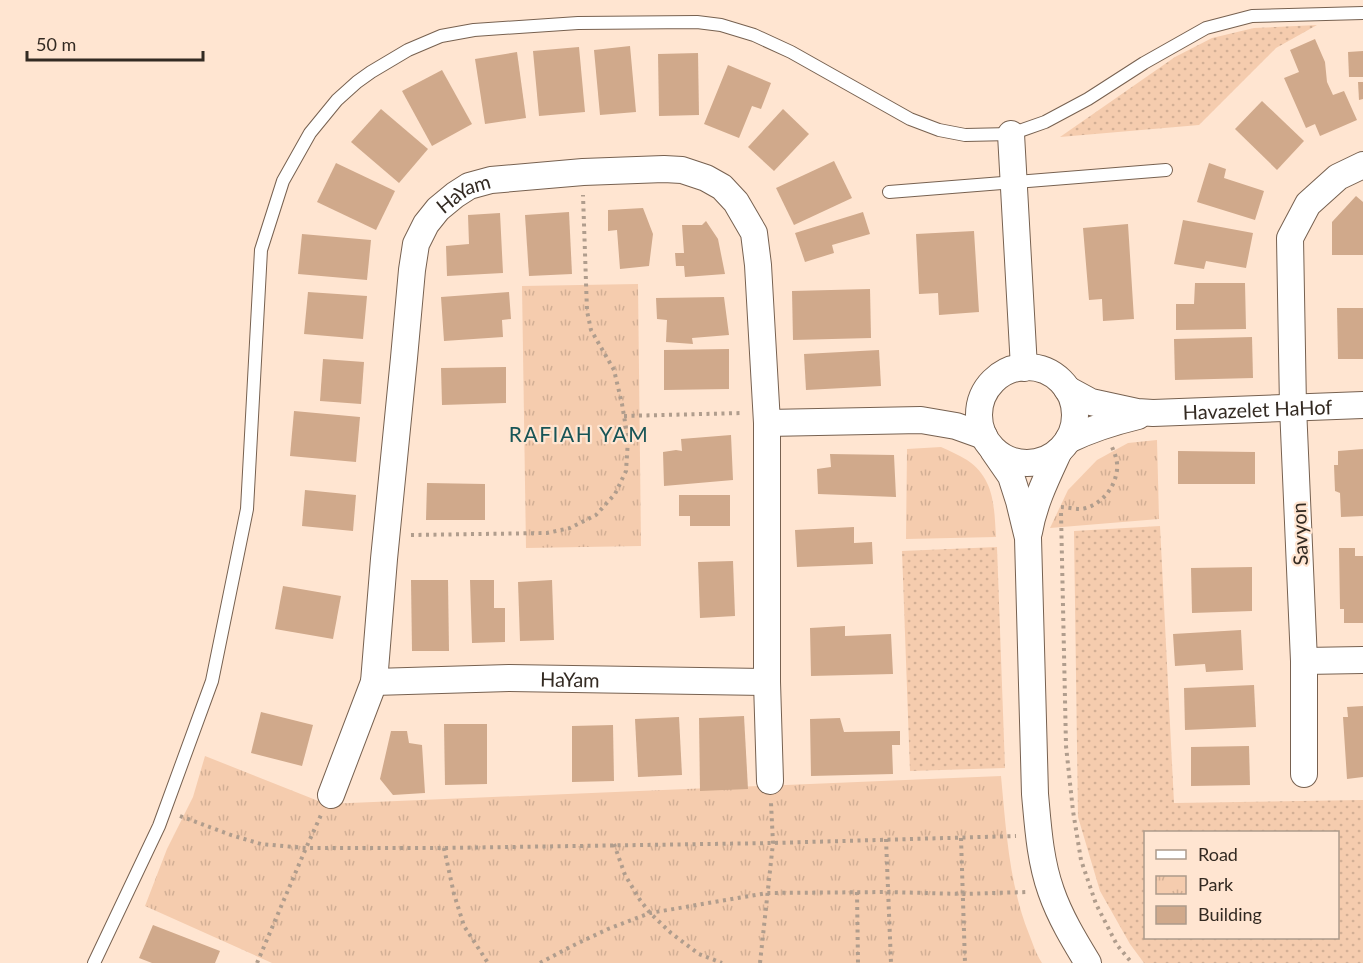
<svg xmlns="http://www.w3.org/2000/svg" width="1363" height="963" font-family="Lato,sans-serif">
  <style>
    .grass { fill: url(#grass-dots); fill-rule: evenodd }
    .park { fill: url(#park-tufts) }
    .building { fill: #d0a98b }
    .lines { fill: none; stroke-linecap: round; stroke-linejoin: round }
    .service-casing { stroke: #776150; stroke-width: 14 }
    .minor-casing { stroke: #776150; stroke-width: 28 }
    .path { stroke: #b09d8d; stroke-width: 4; stroke-dasharray: 3 4.5; stroke-linecap: butt }
    .service { stroke: #fff; stroke-width: 12 }
    .minor { stroke: #fff; stroke-width: 26 }
    .labels { text-anchor: middle; dominant-baseline: central; stroke-width: 4.5; stroke-linejoin: round; paint-order: stroke }
    .street-label { font-size: 20px; fill: #332a22; stroke: #ffe5d1 }
    .neighbourhood-label { font-size: 21px; letter-spacing: 1.5px; fill: #175456; stroke: #ffe5d1 }
  </style>
  <defs>
    <pattern id="grass-dots" width="8" height="8" patternUnits="userSpaceOnUse" patternTransform="scale(1.5)"><rect width="8" height="8" fill="#f5ccae"/><path d="M2 2h.1M6 6h.1" fill="none" stroke="#d2af95" stroke-width="1.8" stroke-linecap="round"/></pattern>
    <pattern id="park-tufts" width="24" height="20" patternUnits="userSpaceOnUse" patternTransform="scale(1.5)"><rect width="24" height="20" fill="#f5ccae"/><path d="M3 7l-1-3M5 7V3M7 7l1-3M15 17l-1-3M17 17v-4M19 17l1-3" fill="none" stroke="#d2af95"/></pattern>
  </defs>
  <rect width="100%" height="100%" fill="#ffe5d1"/>
  <g class="grass">
    <path d="M1317,25l-41,23 -77,77 -139,12 115,-80 37,-19 42,-10z"/>
    <path d="M1160,526l14,277 189,-3v163h-219l-14,-19 -30,-53 -22,-74 -4,-286zM1146,832h192v106h-192z"/>
    <path d="M997,547l8,221 -95,3 -8,-220z"/>
  </g>
  <g class="park">
    <path d="M638,284l3,262 -115,2 -4,-262z"/>
    <path d="M1157,440l2,79 -109,9 18,-38 29,-30 31,-17z"/>
    <path d="M941,447c9,4 18,8 26,13 28,19 27,47 29,77l-90,2 1,-90z"/>
    <path d="M205,756l121,48 675,-28c5,53 8,108 28,158 4,10 7,20 13,29h-770l-127,-57 22,-57 26,-52z"/>
  </g>
  <g class="building">
    <path d="M1315,39l10,23 2,20 6,13 11,-4 13,29 -37,16 -5,-12 -9,4 -22,-50 15,-6 -9,-22z"/>
    <path d="M630,46l6,66 -36,3 -6,-65z"/>
    <path d="M579,47l6,65 -46,4 -6,-65z"/>
    <path d="M1363,51v26h-14l-1,-25z"/>
    <path d="M517,52l9,66 -41,6 -10,-65z"/>
    <path d="M698,53l1,62 -40,1 -1,-62z"/>
    <path d="M728,65l43,18 -10,26 -9,-3 -13,32 -35,-14z"/>
    <path d="M442,70l30,54 -40,22 -30,-55z"/>
    <path d="M1358,82h5v17l-4,1z"/>
    <path d="M1262,101l42,40 -27,29 -42,-41z"/>
    <path d="M381,109l47,40 -29,34 -48,-41z"/>
    <path d="M783,109l26,25 -35,37 -26,-24z"/>
    <path d="M834,161l18,37 -58,27 -18,-37z"/>
    <path d="M336,163l59,28 -19,39 -59,-28z"/>
    <path d="M1209,163l17,6 -2,9 40,13 -9,29 -58,-18z"/>
    <path d="M1356,196l7,6v53h-31v-33z"/>
    <path d="M643,208l10,26 -4,32 -29,3 -3,-39 -9,1v-21z"/>
    <path d="M569,212l3,62 -43,2 -4,-61z"/>
    <path d="M863,212l7,22 -38,11 2,8 -29,9 -10,-29z"/>
    <path d="M500,213l3,60 -56,3 -1,-30 23,-2 -1,-29z"/>
    <path d="M1183,220l70,13 -7,35 -40,-7 -2,8 -30,-5z"/>
    <path d="M706,221l12,18 7,35 -40,3 -1,-11h-8l-1,-13h9l-2,-28h20z"/>
    <path d="M1128,224l6,95 -31,2 -1,-22 -13,1 -6,-72z"/>
    <path d="M974,231l5,81 -40,3 -1,-22 -19,1 -3,-60z"/>
    <path d="M302,234l69,6 -4,40 -69,-6z"/>
    <path d="M1195,283h50l1,46 -70,1v-26h18z"/>
    <path d="M870,289l1,49 -78,2 -1,-49z"/>
    <path d="M308,292l59,4 -4,43 -59,-5z"/>
    <path d="M509,292l2,27 -9,1 1,17 -59,4 -3,-44z"/>
    <path d="M724,297l5,38 -37,3 1,6 -27,-2 1,-22 -10,-1 -1,-21z"/>
    <path d="M1337,308h26v51h-25z"/>
    <path d="M1252,337l1,41 -78,2 -1,-41z"/>
    <path d="M729,349v40l-65,1v-40z"/>
    <path d="M879,350l2,36 -75,4 -2,-36z"/>
    <path d="M323,359l41,3 -3,42 -41,-3z"/>
    <path d="M506,367v36l-64,2 -1,-37z"/>
    <path d="M294,411l66,6 -4,45 -66,-6z"/>
    <path d="M731,435l2,45 -69,6 -1,-34 13,-2 6,1 -1,-12z"/>
    <path d="M1363,449v67l-22,1 -1,-24 -5,-2 -1,-26h4v-14z"/>
    <path d="M1178,451l77,1v32h-77z"/>
    <path d="M830,454l64,1 2,42 -78,-3 -1,-25 14,-2z"/>
    <path d="M427,483l58,1v36h-59z"/>
    <path d="M305,490l51,5 -3,36 -51,-5z"/>
    <path d="M679,495h51v31h-40v-10h-11z"/>
    <path d="M854,527v16l18,-1 1,22 -76,3 -2,-37z"/>
    <path d="M1339,548h16v8h8v67h-19v-14h-4z"/>
    <path d="M733,561l2,55 -35,2 -2,-56z"/>
    <path d="M1252,567v44l-60,2 -1,-45z"/>
    <path d="M411,580h37l1,71h-37z"/>
    <path d="M470,580h24v28h11v34l-33,1z"/>
    <path d="M552,580l2,60 -34,1 -2,-59z"/>
    <path d="M283,586l58,10 -8,43 -58,-10z"/>
    <path d="M845,626v10l46,-2 2,40 -82,2 -1,-48z"/>
    <path d="M1241,630l2,40 -37,2 -1,-8 -30,2 -2,-32z"/>
    <path d="M1254,685l2,42 -71,3 -1,-42z"/>
    <path d="M1363,706v71l-16,2 -4,-62h5l-1,-10z"/>
    <path d="M261,712l52,13 -11,41 -51,-13z"/>
    <path d="M744,716l4,73 -48,2 -1,-73z"/>
    <path d="M679,717l3,58 -44,2 -3,-58z"/>
    <path d="M840,718l4,14 56,-1v14h-8l1,29 -82,2 -1,-57z"/>
    <path d="M444,724h43v60l-42,1z"/>
    <path d="M613,725l1,56 -42,1v-56z"/>
    <path d="M391,731h16l2,12 13,2 3,48 -32,2 -13,-16z"/>
    <path d="M1249,746l1,39 -59,1v-39z"/>
    <path d="M153,925l67,26 -5,12h-63l-13,-5z"/>
  </g>
  <g class="lines">
    <g class="service-casing">
      <g id="service">
        <path d="M889,192l277,-22"/>
        <path d="M94,963l65,-137 53,-145 35,-172 14,-259 22,-69 27,-48 27,-33 20,-18 14,-10 37,-22 33,-14 33,-6 104,-7 119,-1 24,3 33,10 37,17 119,67 29,11 26,5 46,-1 34,-12 43,-23 56,-36 62,-35 46,-12 111,-3"/>
      </g>
    </g>
    <g class="minor-casing">
      <g id="minor">
        <path d="M1011,134l13,234"/>
        <circle cx="1027" cy="415" r="48"/>
        <path id="s1" d="M1067,389l24,13 46,10 16,1 210,-8"/>
        <path d="M767,423l154,-3 35,6 28,10"/>
        <path d="M1068,440c23,-11 45,-18 70,-24"/>
        <path d="M993,450l18,26 8,25 9,37 7,256c3,33 5,66 16,97 9,26 23,49 37,72"/>
        <path d="M1029,532c5,-29 18,-55 30,-81"/>
        <path d="M1304,661l59,-1"/>
        <path id="s2" d="M374,682l135,-4 258,4"/>
        <path d="M1304,774v-113l-11,-254 -3,-169 18,-34 30,-27 25,-12"/>
        <path id="s3" d="M331,795l43,-113 10,-123 20,-201 8,-88 4,-26 10,-20 12,-15 17,-14 14,-9 22,-6 92,-8 81,-3 18,1 24,8 16,9 14,15 18,31 4,32 9,158v259l3,99"/>
      </g>
    </g>
    <g class="path">
      <path d="M624,416l119,-3"/>
      <path d="M1061,507c6,0 13,2 19,2 17,-1 33,-18 36,-34 3,-10 0,-19 -4,-28"/>
      <path d="M1061,513l5,233 7,65 8,49 15,44 21,41 15,18"/>
      <path d="M411,535l136,-2 23,-5 26,-13 19,-21 11,-23 2,-31 -6,-36 -8,-34 -23,-40 -4,-19 -4,-116"/>
      <path d="M180,816l51,19 30,9 45,4h138l329,-5 243,-7"/>
      <path d="M961,838l4,125"/>
      <path d="M886,839l5,124"/>
      <path d="M614,844l11,31 15,25 10,13 21,20 28,21 23,9"/>
      <path d="M444,848l10,46 10,32 24,37"/>
      <path d="M857,892l1,71"/>
      <path d="M257,963l49,-115 15,-33"/>
      <path d="M540,963l30,-16 38,-18 42,-16 117,-20 121,-1 75,2 64,-2"/>
      <path d="M760,963l13,-120 -2,-40"/>
    </g>
    <use href="#service" class="service"/>
    <use href="#minor" class="minor"/>
  </g>
  <g class="labels">
    <g class="street-label">
      <text stroke="none"><textPath href="#s3" startOffset="633">HaYam</textPath></text>
      <text stroke="none"><textPath href="#s1" startOffset="195">Havazelet HaHof</textPath></text>
      <text transform="translate(1299 534) rotate(-92)">Savyon</text>
      <text stroke="none"><textPath href="#s2" startOffset="196">HaYam</textPath></text>
    </g>
    <g class="neighbourhood-label">
      <text x="579" y="433">RAFIAH YAM</text>
    </g>
  </g>
  <rect x="1144" y="831" width="195" height="108" fill="#ffe5d1" stroke="#ad9a8b" stroke-width="1.5"/>
  <rect x="1156" y="850" width="30" height="9" fill="#ffffff" stroke="#ad9a8b" stroke-width="1.5"/>
  <text x="1198" y="861" font-size="18" fill="#332a22">Road</text>
  <rect x="1156" y="876" width="30" height="18" fill="url(#park-tufts)" stroke="#ad9a8b" stroke-width="1.5"/>
  <text x="1198" y="891" font-size="18" fill="#332a22">Park</text>
  <rect x="1156" y="906" width="30" height="18" fill="#d0a98b" stroke="#ad9a8b" stroke-width="1.5"/>
  <text x="1198" y="921" font-size="18" fill="#332a22">Building</text>
  <path d="M27 51v9h176v-9" fill="none" stroke="#332a22" stroke-width="3"/>
  <text x="36" y="51" font-size="18" fill="#332a22" stroke="#ffe5d1" stroke-width="4.5" paint-order="stroke">50 m</text>
</svg>
